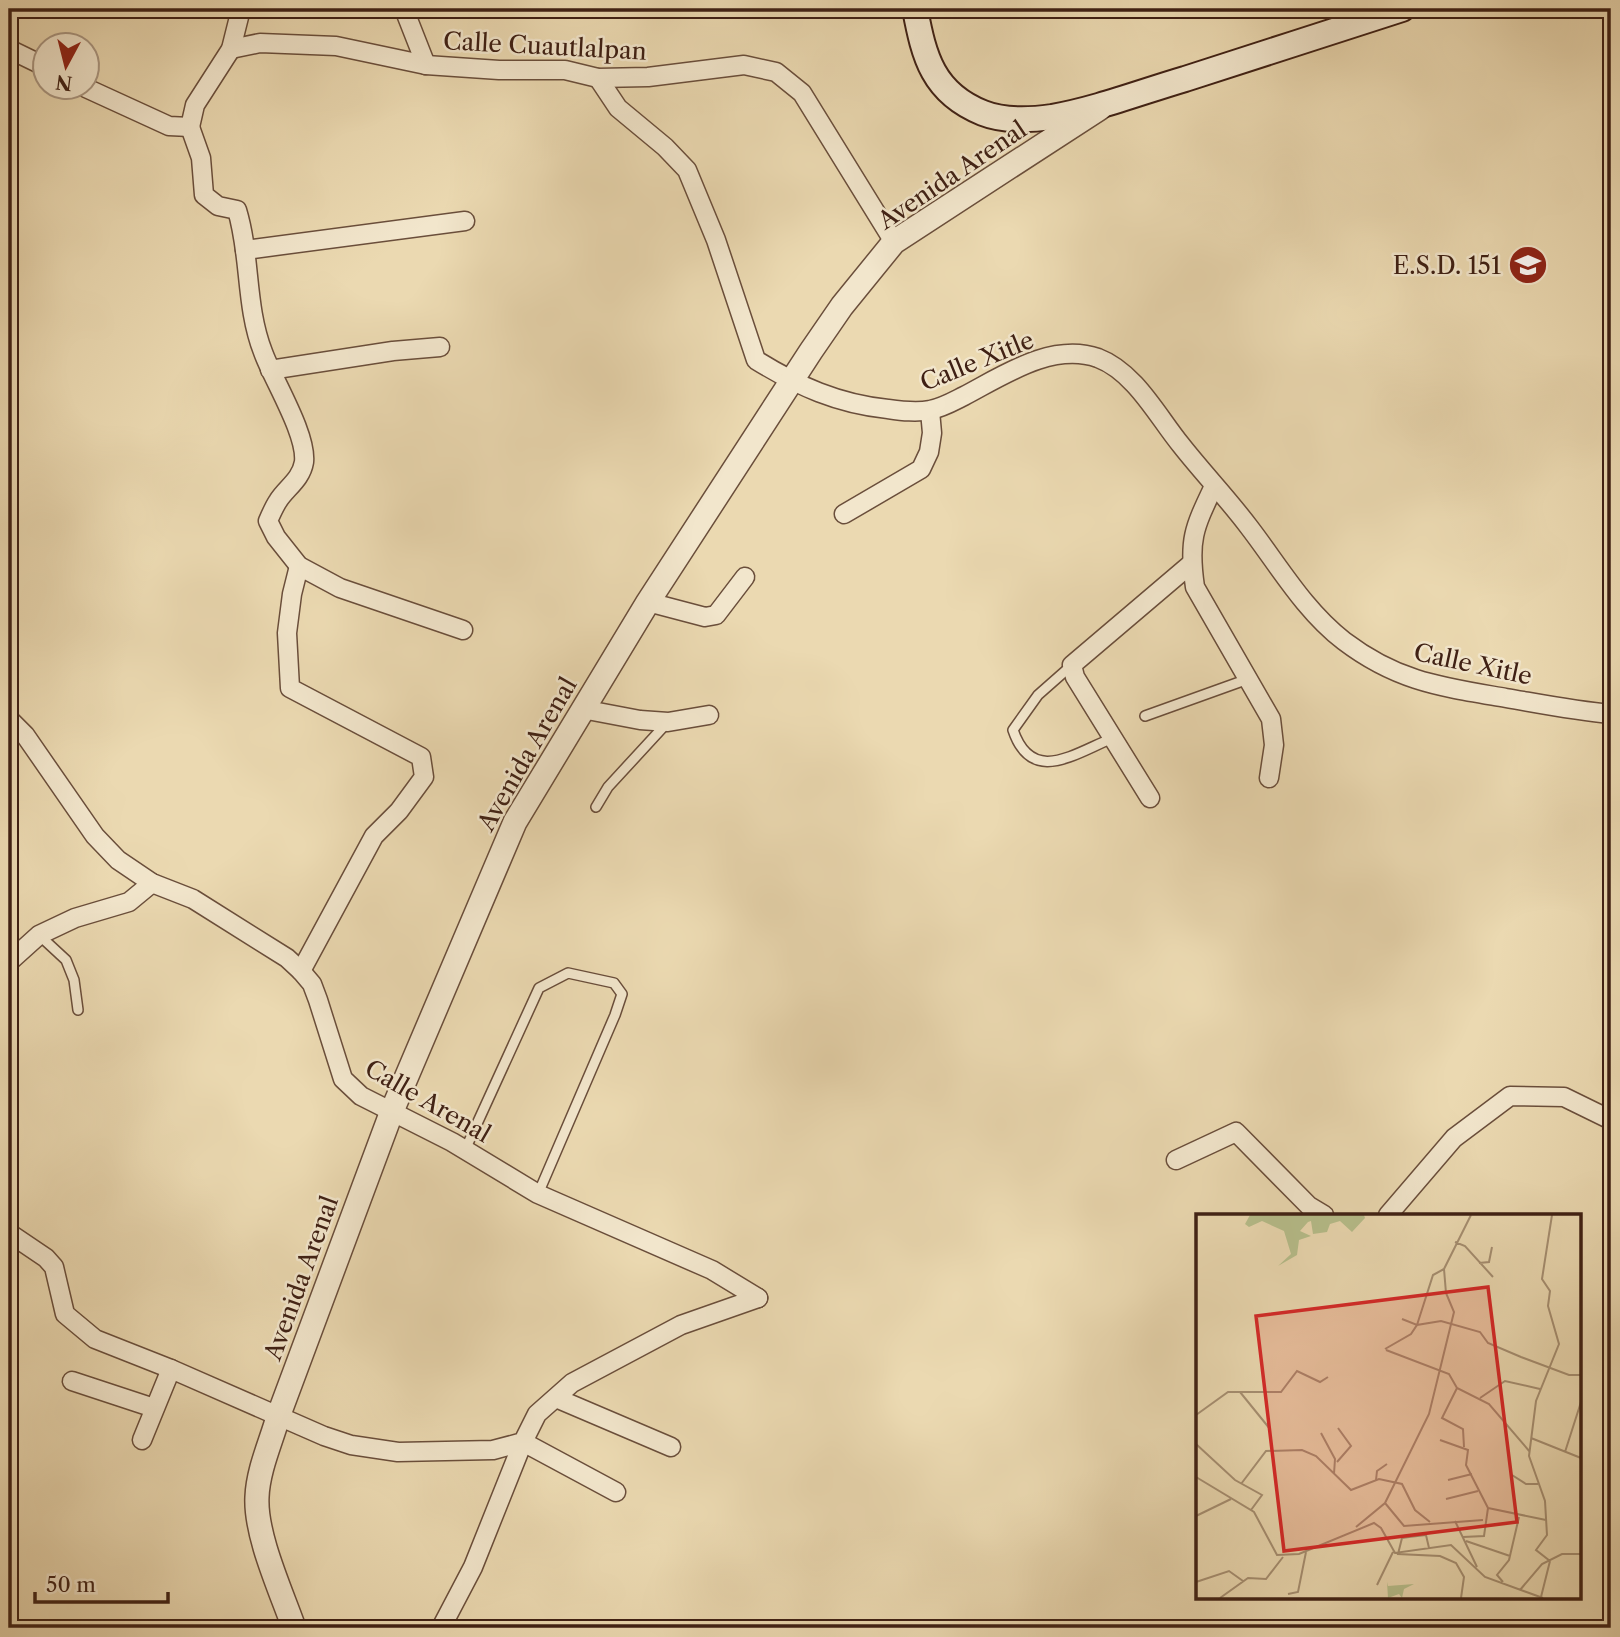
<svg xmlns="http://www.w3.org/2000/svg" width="1620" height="1637" font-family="'Libre Caslon Text',serif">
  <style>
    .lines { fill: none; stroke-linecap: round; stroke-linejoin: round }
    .service-casing { stroke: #6a4e3b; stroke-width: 12 }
    .minor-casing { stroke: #6a4e3b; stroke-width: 21 }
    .tertiary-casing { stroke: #6a4e3b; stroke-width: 26 }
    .secondary-casing { stroke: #3f2014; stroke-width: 28 }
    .service { stroke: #f2e6cc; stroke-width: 9 }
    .minor { stroke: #f2e6cc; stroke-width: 18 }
    .tertiary { stroke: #f2e6cc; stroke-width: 23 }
    .secondary { stroke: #f2e6cc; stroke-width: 24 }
    .labels { text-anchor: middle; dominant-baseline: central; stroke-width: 5; stroke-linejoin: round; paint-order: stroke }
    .street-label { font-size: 24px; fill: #3f2014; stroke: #f2e6cc }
    .poi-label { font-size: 24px; fill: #3f2014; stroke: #f2e6cc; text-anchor: end }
    .inset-road { fill: none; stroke: #a68f72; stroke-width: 2 }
    .view { fill: #d62828; fill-opacity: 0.15; stroke: #d62828; stroke-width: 3.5 }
    .inset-edge { fill: none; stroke: #3f2014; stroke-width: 3.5 }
  </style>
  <rect width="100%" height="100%" fill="#ebd9b1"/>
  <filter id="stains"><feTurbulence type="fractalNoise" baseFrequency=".00286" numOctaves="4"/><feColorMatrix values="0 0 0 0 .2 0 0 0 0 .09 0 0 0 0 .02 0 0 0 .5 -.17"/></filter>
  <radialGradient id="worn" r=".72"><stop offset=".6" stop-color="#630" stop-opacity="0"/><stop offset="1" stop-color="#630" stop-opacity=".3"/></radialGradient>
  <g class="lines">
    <g class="service-casing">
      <g id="service">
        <path d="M1072,665l-34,30 -25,35c19,56 62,23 100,8"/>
        <path d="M1145,716l103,-37"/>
        <path d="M596,807l12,-20 58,-63"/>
        <path d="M39,935l27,25 8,20 4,30"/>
        <path d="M465,1150l74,-162 29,-15 46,10 8,11 -7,21 -77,179"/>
      </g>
    </g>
    <g class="minor-casing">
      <g id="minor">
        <path d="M404,9l22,56"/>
        <path d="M9,49l37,18"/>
        <path d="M231,49l29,-6 76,3 90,19 73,5h66l33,8 50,-1 96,-12 32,7 26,21 92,149"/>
        <path d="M598,78l20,30 47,39 22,23 29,70 40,120c42,26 82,44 132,49 14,2 29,4 42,1 12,-2 24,-9 34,-14 40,-21 88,-54 134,-38 37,14 60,59 83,87 22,28 47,54 68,82 30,39 55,83 95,114 54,41 98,46 162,57 35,6 70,13 105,16"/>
        <path d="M86,88l83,38 21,1"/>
        <path d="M190,127l11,31 3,37 14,11 19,4c14,46 8,96 26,142 10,28 44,82 41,110 -3,18 -18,26 -26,39 -4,6 -7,13 -10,20l8,16 23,29 41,22 123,42"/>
        <path d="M190,127l5,-22 36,-56 10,-40"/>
        <path d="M245,250l220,-29"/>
        <path d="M270,370l123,-19 47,-4"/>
        <path d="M1214,486c-20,42 -26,54 -19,101l76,132 3,26 -5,33"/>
        <path d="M844,514l77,-45 8,-17 3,-19 -2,-22"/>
        <path d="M299,566l-7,28 -5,39 3,55 131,69 3,20 -25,34 -25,25 -73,135"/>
        <path d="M648,602l57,15 11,-2 29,-38"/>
        <path d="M582,709l58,11 28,2 41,-7"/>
        <path d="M9,719l16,16 70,101 23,24 34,23 41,16 94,59 14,13 11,13 6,16 25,79 18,17 91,46 86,52 174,76 46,28"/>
        <path d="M1150,798l-75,-121 -3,-12 120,-102"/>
        <path d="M9,962l30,-27 36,-17 54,-16 23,-19"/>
        <path d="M1176,1160l60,-28 73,74 15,9"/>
        <path d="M1388,1215l66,-77 56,-42 54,1 47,23"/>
        <path d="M9,1233l37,25 8,9 11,47 30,25 76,30 153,67 27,9 47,7 95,-2 30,-8 14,-28 35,-31 109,-58 77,-27"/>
        <path d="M72,1381l82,27"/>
        <path d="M556,1398l115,49"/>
        <path d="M142,1440l29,-71"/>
        <path d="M441,1628l32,-61 50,-125 93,50"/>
      </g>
    </g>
    <g class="tertiary-casing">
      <path id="tertiary" d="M294,1628c-13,-37 -39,-93 -37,-131 1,-27 14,-55 21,-80l114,-306 123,-289 133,-220 163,-251 31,-45 52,-64 206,-134"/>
    </g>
    <g class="secondary-casing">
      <path id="secondary" d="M915,9c9,48 18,84 68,104 20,8 48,7 69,4 45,-8 89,-25 133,-38 72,-23 145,-47 217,-70"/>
    </g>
    <use href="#service" class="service"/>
    <use href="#minor" class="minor"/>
    <use href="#tertiary" class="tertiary"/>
    <use href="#secondary" class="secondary"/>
  </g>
  <defs>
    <g id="school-disc" transform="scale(2.0125)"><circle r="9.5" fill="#8f2418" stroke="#f2e6cc"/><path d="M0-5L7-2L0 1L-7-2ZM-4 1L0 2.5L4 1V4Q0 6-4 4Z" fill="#fff"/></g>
  </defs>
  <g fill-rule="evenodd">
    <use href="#school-disc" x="1528" y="265"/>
  </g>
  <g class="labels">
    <g class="street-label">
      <text transform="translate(545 46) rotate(3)">Calle Cuautlalpan</text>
      <text transform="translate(952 175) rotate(-34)">Avenida Arenal</text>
      <text transform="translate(977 361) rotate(-22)">Calle Xitle</text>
      <text transform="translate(1473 664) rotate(12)">Calle Xitle</text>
      <text transform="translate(527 754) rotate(-60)">Avenida Arenal</text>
      <text transform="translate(428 1101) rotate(30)">Calle Arenal</text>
      <text transform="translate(301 1278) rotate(-70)">Avenida Arenal</text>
    </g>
    <g class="poi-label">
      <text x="1501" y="265">E.S.D. 151</text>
    </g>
  </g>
  <g transform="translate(1196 1214)">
    <rect width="385" height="385" fill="#ebd9b1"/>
    <path d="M54,1h114l1,3 -13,14 -12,-11 -10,3 -3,8 -14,2 -2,-13 -3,1 -8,9 11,5 -12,4 -2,15 -19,11 13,-12 -7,-23 -22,-10 -13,6 -4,-3zM191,368l1,4 26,-2 -10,5 -2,9 -3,-4 -11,4z" fill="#b7bf8c"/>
    <path class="inset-road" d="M259,28l10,4 28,31M283,49l10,-1 3,-15M206,105l15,6 16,-50 11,-6M189,135l26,-15 6,-9 24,-4 39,11 8,11 33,14 48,18h12M190,136l63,24 8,14 32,16 41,48M261,174l-15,30 21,11 1,18M44,178l30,37M284,184l25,-17 35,8M0,201l32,-23h53l16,-21 23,11 8,-5M125,219l14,26 -1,15M335,224l50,20M244,226l28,10 -2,15 22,43M0,230l39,36 27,15 -11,15M369,238l16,-50M141,248l14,-16 -13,-18M316,261l14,9h12M0,263l58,35 23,43 22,-1 75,-31 7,5 14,25 56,-8 34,32 58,21M180,266l1,-9 10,-7M252,266l24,-6M45,270l25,-33 36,-1 14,6 35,34 28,-11 23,5 13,26 15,12M250,285l32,-8M189,289l19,23 79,-6M292,294l58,12M0,302l35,-17M259,307l22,46M160,313l29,-24 44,-89 25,-102 -8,-19 -2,-24 27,-54M267,323l21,-1 4,-28M270,327l44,15M233,334l-3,-13 -17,2 -7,1 -4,16 42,2 16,7 8,14 -3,21M354,347l-14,-11 11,-15 -2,-34 -16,-45 7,-55 23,-57 -11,-38 2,-15 -8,-12 10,-64M0,368l33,-11 14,10M307,368l-6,-7 12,-15 10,-43M181,371l16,-33M324,376l22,-26 20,-10h19M92,380l10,-2 8,-40M345,383l9,-36M24,384l28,-20 18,1 17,-22"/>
    <path class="view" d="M292,73l29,235 -233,29 -28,-235z"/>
    <rect width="385" height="385" class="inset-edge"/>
  </g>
  <rect width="1620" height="1637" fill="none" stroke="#ebd9b1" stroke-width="35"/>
  <rect x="10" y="10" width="1599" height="1616" fill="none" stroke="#3f2014" stroke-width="3.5"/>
  <rect x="18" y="18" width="1585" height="1602" fill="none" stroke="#3f2014" stroke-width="2"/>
  <g transform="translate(66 66) rotate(187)"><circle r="33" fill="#f2e6cc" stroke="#aa9782" stroke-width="2"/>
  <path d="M0-5L12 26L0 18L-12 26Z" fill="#8f2418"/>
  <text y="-10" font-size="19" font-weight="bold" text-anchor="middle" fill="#3f2014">N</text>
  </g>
  <path d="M35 1592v10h133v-10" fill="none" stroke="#3f2014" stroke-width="3.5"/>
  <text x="46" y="1592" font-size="21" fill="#3f2014" stroke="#f2e6cc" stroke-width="5" paint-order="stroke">50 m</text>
  <rect width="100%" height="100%" filter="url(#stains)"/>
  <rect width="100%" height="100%" fill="url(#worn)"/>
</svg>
